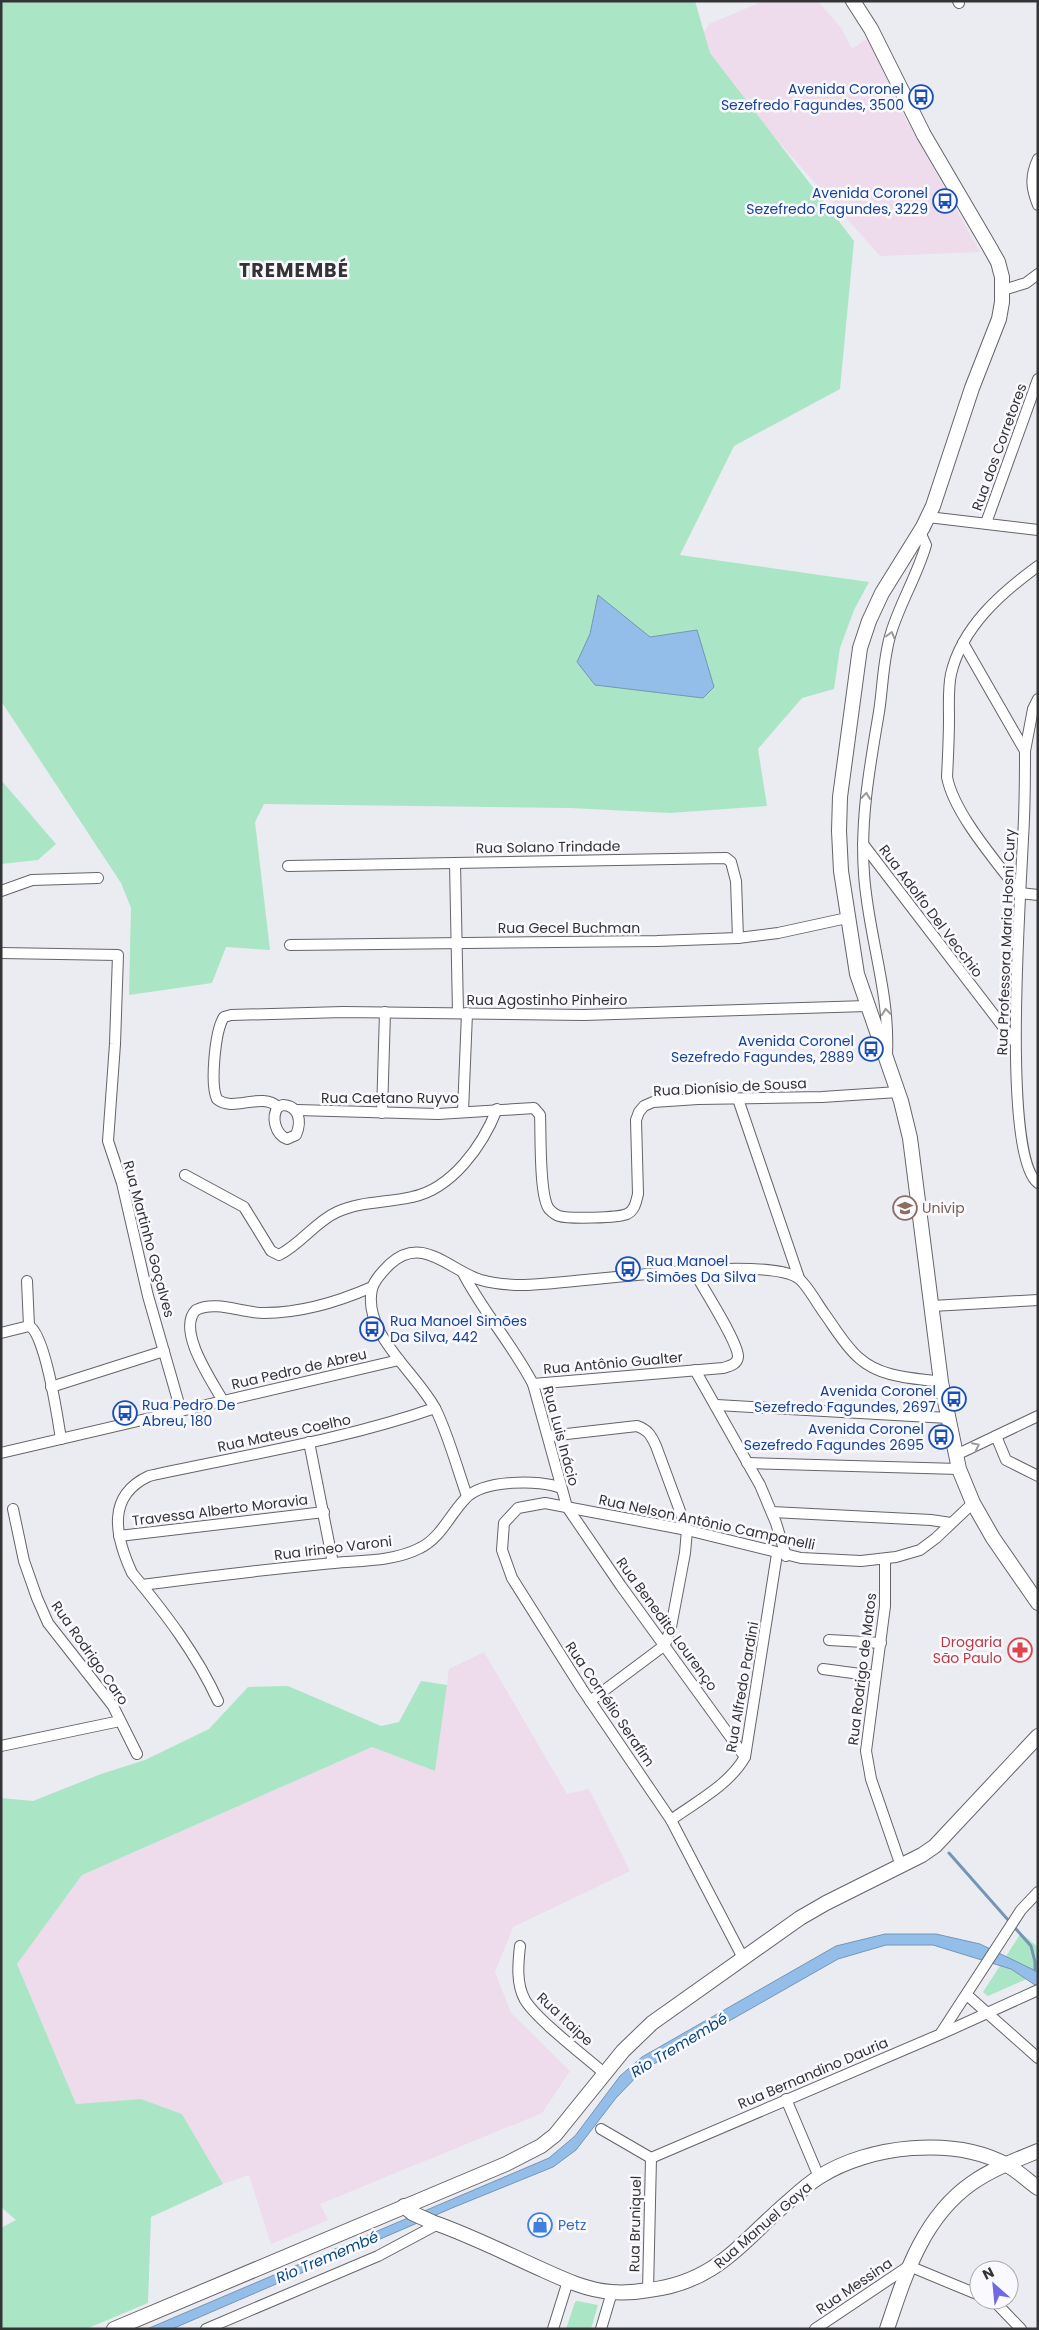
<svg xmlns="http://www.w3.org/2000/svg" width="1039" height="2330" font-family="Poppins,sans-serif">
  <style>
    .industrial { fill: #eedbec }
    .green { fill: #aae6c6 }
    .water { fill: #93bee9; stroke: #7695b4 }
    .lines { fill: none; stroke-linecap: round; stroke-linejoin: round }
    .stream { stroke: #7695b4; stroke-width: 3 }
    .street-casing { stroke: #646469; stroke-width: 12 }
    .secondary-casing { stroke: #646469; stroke-width: 16 }
    .street { stroke: #fff; stroke-width: 10 }
    .secondary { stroke: #fff; stroke-width: 14 }
    .oneway { stroke: #9a9a9b }
    .labels { text-anchor: middle; dominant-baseline: central; stroke-width: 5; stroke-linejoin: round; paint-order: stroke }
    .transit-label { font-size: 14px; fill: #164399; stroke: #f9f9fe; text-anchor: end }
    .street-label { font-size: 14px; fill: #343437; stroke: #f9f9fe }
    .education-label { font-size: 14px; fill: #785e54; stroke: #f9f9fe; text-anchor: start }
    .health-label { font-size: 14px; fill: #be3a42; stroke: #f9f9fe; text-anchor: end }
    .shop-label { font-size: 14px; fill: #366cbe; stroke: #f9f9fe; text-anchor: start }
    .water-label { font-size: 15px; font-style: italic; fill: #084a7e; stroke: #f9f9fe }
    .district-label { font-size: 19px; font-weight: bold; letter-spacing: 1px; fill: #343437; stroke: #f9f9fe }
  </style>
  <rect width="100%" height="100%" fill="#ebebf2"/>
  <g class="industrial">
    <path d="M777,1h37l6,3 22,25 10,20 16,-11 30,67 82,147 -100,4 -157,-177 -19,-32 -2,-12 7,-11 50,-21z"/>
    <path d="M484,1652l83,142 22,-5 41,82 -117,56 -18,45 16,41 59,58 -28,42 -222,91 8,16 -57,24 -22,-69 -26,9 -41,-70 -41,-15 -65,5 -59,-140 65,-89 290,-128 63,24 14,-102z"/>
  </g>
  <g class="green">
    <path d="M1,1h694l15,52 144,188 -14,148 -106,57 -54,109 189,27 -15,28 -14,38 -6,41 -32,9 -44,51 9,57 -97,7 -100,-5 -306,-4 -9,18 15,128 -44,-3 -14,36 -83,12 2,-87 -10,-25 -120,-182z"/>
    <path d="M1,780l55,64 -18,16 -37,4z"/>
    <path d="M421,1681l26,4 -12,86 -63,-24 -290,128 -65,89 59,140 65,-5 41,15 41,70 -72,33 -3,86 -62,26h-85v-101l15,-8 -15,-13v-409l32,3 68,-27 44,-14 64,-31 39,-42 40,-1 93,40 18,-4z"/>
    <path d="M1021,1933l17,14v27l-50,22 -5,-4z"/>
    <path d="M577,2301l21,4 -7,24h-25l9,-27z"/>
  </g>
  <g class="water">
    <path d="M598,595l52,42 47,-7 17,57 -11,11 -108,-13 -18,-23 13,-28z"/>
    <path d="M885,1934h51l44,10 58,28v15l-27,-18 -78,-24h-47l-48,14 -195,111 -27,28 -40,52 -23,17 -101,41 -280,121h-25l402,-171 26,-22 45,-60 22,-19 194,-111z"/>
  </g>
  <g class="lines">
    <path class="stream" d="M949,1853l82,93 4,16v8"/>
    <g class="street-casing">
      <g id="street">
        <path d="M958,1l1,2"/>
        <path d="M1038,159c-8,17 -7,29 0,46"/>
        <path d="M1003,290l23,-7 12,-9"/>
        <path d="M928,517l110,13"/>
        <path d="M986,523l52,-144"/>
        <path d="M1038,566c-37,27 -76,61 -87,108 -3,14 -2,30 -2,45 0,19 -1,38 -2,58 7,37 50,85 73,116l18,2"/>
        <path d="M963,643l62,108"/>
        <path d="M1038,699l-5,10 -8,42c0,29 0,58 -2,87 -2,53 -22,319 15,345"/>
        <path d="M863,844l151,197"/>
        <path d="M455,863l3,150"/>
        <path d="M288,866l438,-8 5,4 5,19 2,57"/>
        <path d="M1,891l31,-11 66,-2"/>
        <path d="M290,945l367,-4 81,-3 40,-5 69,-15"/>
        <path d="M1,953l117,2 -3,89 -7,97 14,42 26,113 33,115"/>
        <path d="M887,1054c3,-63 -19,-119 -23,-180 -4,-55 6,-109 15,-162 4,-26 4,-54 12,-79 9,-30 26,-57 35,-88l-6,-13"/>
        <path d="M738,1099l61,179"/>
        <path d="M283,1105c16,1 19,16 13,30l-9,4c-12,-5 -16,-22 -9,-32z"/>
        <path d="M278,1107c-16,-16 -45,6 -61,-8 -7,-14 -2,-69 7,-82l7,-2 112,-3 241,3 283,-9"/>
        <path d="M297,1110l141,4 96,-6 6,7c1,19 -1,81 9,94 3,3 6,6 10,7 10,3 59,2 68,-2 8,-4 9,-12 11,-20l-2,-74 3,-8 5,-6 9,-4 45,-3 124,-2 76,-5"/>
        <path d="M463,1112l4,-99"/>
        <path d="M382,1113l3,-101"/>
        <path d="M185,1175l59,32 27,44 8,4c22,-11 36,-33 58,-43 24,-11 50,-9 75,-15 40,-8 71,-52 85,-88"/>
        <path d="M463,1273c20,39 50,72 70,111l34,123 54,79 124,171"/>
        <path d="M27,1281l2,45c16,6 29,94 32,113"/>
        <path d="M932,1306l106,-6"/>
        <path d="M1,1333l28,-7"/>
        <path d="M695,1370l65,115 16,38 10,33"/>
        <path d="M533,1384l190,-16c6,-2 14,-3 15,-11 1,-14 -36,-70 -44,-86"/>
        <path d="M51,1387l113,-36"/>
        <path d="M223,1401c-11,-20 -47,-71 -27,-91 20,-10 46,3 68,3 36,0 76,-12 108,-26"/>
        <path d="M717,1405l231,13"/>
        <path d="M549,1436l88,-10c11,4 14,9 19,20l31,84 -2,23 -14,74 -6,18 -75,56"/>
        <path d="M996,1436l10,24 32,16"/>
        <path d="M309,1442l24,121"/>
        <path d="M1,1453l398,-93"/>
        <path d="M956,1455l82,-39"/>
        <path d="M747,1463l212,6"/>
        <path d="M467,1496c-10,-28 -18,-59 -31,-86 -18,-36 -74,-76 -64,-121 2,-9 11,-18 18,-25 33,-30 60,7 91,16 14,4 29,5 43,5 53,-1 239,-31 274,-7 8,5 20,27 26,35 11,15 21,33 35,45 22,20 55,20 82,24"/>
        <path d="M13,1509l11,52 13,37 11,25 65,83 24,48"/>
        <path d="M772,1512l159,8 20,3"/>
        <path d="M119,1536l205,-24"/>
        <path d="M885,1559v47l-19,145 5,28 30,87"/>
        <path d="M142,1585c61,-8 121,-15 181,-21 32,-4 68,-1 97,-16 21,-10 30,-34 46,-50 17,-18 74,-19 95,-10"/>
        <path d="M829,1640l52,3"/>
        <path d="M823,1669l52,7"/>
        <path d="M218,1701c-22,-48 -53,-88 -86,-128 -17,-37 -26,-77 17,-97 96,-21 194,-36 286,-68"/>
        <path d="M1,1746l119,-25"/>
        <path d="M671,1820c25,-18 58,-35 74,-63l32,-203"/>
        <path d="M520,1946c-2,18 -4,38 5,54 12,20 61,57 80,74"/>
        <path d="M743,1958l-72,-138 -89,-131 -70,-111 -10,-28 2,-27 14,-15 27,-5 142,27 114,28 60,3 35,-4 24,-7 16,-12 37,-35"/>
        <path d="M967,1995l71,63"/>
        <path d="M941,2033l80,-123 17,-18"/>
        <path d="M786,2099l33,78"/>
        <path d="M601,2129l50,29"/>
        <path d="M651,2158l290,-124 97,-44"/>
        <path d="M648,2291l3,-133"/>
        <path d="M989,2300l8,4 24,25"/>
        <path d="M206,2329l172,-73 60,-32"/>
        <path d="M553,2329l15,-48"/>
        <path d="M601,2329l11,-37"/>
        <path d="M815,2329l94,-63 70,29"/>
      </g>
    </g>
    <g class="secondary-casing">
      <g id="secondary">
        <path d="M853,1l18,28 53,106 65,111 9,16 4,15v25l-3,17 -27,69 -39,118 -10,21 -41,66 -13,28 -9,27 -20,149 -1,34 2,40 16,103 44,127 9,37 31,244 18,87 14,34 20,35 45,65"/>
        <path d="M404,2206l8,7 20,9c38,13 75,32 111,48 22,10 44,20 68,22 12,1 26,0 38,-2 68,-8 92,-48 140,-89 9,-8 19,-17 30,-24 50,-32 135,-41 188,-12 11,6 21,16 31,23"/>
        <path d="M114,2329l392,-165 35,-18 14,-11 68,-84 29,-28 148,-105 26,-15 96,-48 13,-9 103,-110"/>
        <path d="M887,2329c18,-54 36,-112 85,-146 20,-14 44,-23 66,-32"/>
      </g>
    </g>
    <use href="#street" class="street"/>
    <use href="#secondary" class="secondary"/>
  </g>
  <defs><path id="oneway-chevron" d="M-2-3.5L2.5 0L-2 3.5" fill="none" stroke-width="1.6" stroke-linecap="round" stroke-linejoin="round" transform="scale(1.25)"/></defs>
  <g class="oneway">
    <use href="#oneway-chevron" transform="translate(891 635) rotate(-75)"/>
    <use href="#oneway-chevron" transform="translate(866 796) rotate(-84)"/>
    <use href="#oneway-chevron" transform="translate(886 1012) rotate(-96)"/>
    <use href="#oneway-chevron" transform="translate(976 1446) rotate(-26)"/>
  </g>
  <defs>
    <g id="bus-ring" transform="scale(1.25)"><circle r="9.5" fill="#f9f9fe" stroke="#1a4fb4" stroke-width="1.5"/><path d="M-5-6H5V4H4V6H2V4H-2V6H-4V4H-5ZM-3.5-4V0h7V-4ZM-3.5 1.2v1.5H-2V1.2ZM2 1.2v1.5H3.5V1.2Z" fill="#1a4fb4"/></g>
    <g id="university-ring" transform="scale(1.25)"><circle r="9.5" fill="#f9f9fe" stroke="#8d6e63" stroke-width="1.5"/><path d="M0-5L7-2L0 1L-7-2ZM-4 1L0 2.5L4 1V4Q0 6-4 4Z" fill="#8d6e63"/></g>
    <g id="pharmacy-ring" transform="scale(1.25)"><circle r="9.5" fill="#f9f9fe" stroke="#e0444e" stroke-width="1.5"/><path d="M-2-6h4v4h4v4h-4v4h-4v-4h-4v-4h4Z" fill="#e0444e"/></g>
    <g id="shop-ring" transform="scale(1.25)"><circle r="9.5" fill="#f9f9fe" stroke="#3f7fe0" stroke-width="1.5"/><path d="M-5-2.5h2.3a2.7 3.5 0 0 1 5.4 0H5L5.5 6h-11ZM-1.5-2.5h3a1.5 2.3 0 0 0-3 0Z" fill="#3f7fe0"/></g>
  </defs>
  <g fill-rule="evenodd">
    <use href="#bus-ring" x="921" y="97"/>
    <use href="#bus-ring" x="945" y="201"/>
    <use href="#bus-ring" x="871" y="1049"/>
    <use href="#university-ring" x="905" y="1208"/>
    <use href="#bus-ring" x="628" y="1269"/>
    <use href="#bus-ring" x="372" y="1329"/>
    <use href="#bus-ring" x="954" y="1399"/>
    <use href="#bus-ring" x="125" y="1413"/>
    <use href="#bus-ring" x="941" y="1437"/>
    <use href="#pharmacy-ring" x="1020" y="1650"/>
    <use href="#shop-ring" x="540" y="2225"/>
  </g>
  <g class="labels">
    <g class="transit-label">
      <text x="904" y="89">Avenida Coronel<tspan x="904" dy="16">Sezefredo Fagundes, 3500</tspan></text>
      <text x="928" y="193">Avenida Coronel<tspan x="928" dy="16">Sezefredo Fagundes, 3229</tspan></text>
      <text x="854" y="1041">Avenida Coronel<tspan x="854" dy="16">Sezefredo Fagundes, 2889</tspan></text>
      <text x="646" y="1261" text-anchor="start">Rua Manoel<tspan x="646" dy="16">Simões Da Silva</tspan></text>
      <text x="390" y="1321" text-anchor="start">Rua Manoel Simões<tspan x="390" dy="16">Da Silva, 442</tspan></text>
      <text x="936" y="1391">Avenida Coronel<tspan x="936" dy="16">Sezefredo Fagundes, 2697</tspan></text>
      <text x="142" y="1405" text-anchor="start">Rua Pedro De<tspan x="142" dy="16">Abreu, 180</tspan></text>
      <text x="924" y="1429">Avenida Coronel<tspan x="924" dy="16">Sezefredo Fagundes 2695</tspan></text>
    </g>
    <g class="street-label">
      <text transform="translate(999 447) rotate(-70)">Rua dos Corretores</text>
      <text transform="translate(548 847) rotate(-1)">Rua Solano Trindade</text>
      <text transform="translate(931 911) rotate(53)">Rua Adolfo Del Vecchio</text>
      <text x="569" y="928">Rua Gecel Buchman</text>
      <text transform="translate(1006 942) rotate(-88)">Rua Professora Maria Hosni Cury</text>
      <text x="547" y="1000">Rua Agostinho Pinheiro</text>
      <text transform="translate(730 1087) rotate(-3)">Rua Dionísio de Sousa</text>
      <text x="390" y="1098">Rua Caetano Ruyvo</text>
      <text transform="translate(149 1239) rotate(75)">Rua Martinho Goçalves</text>
      <text transform="translate(613 1363) rotate(-5)">Rua Antônio Gualter</text>
      <text transform="translate(299 1369) rotate(-13)">Rua Pedro de Abreu</text>
      <text transform="translate(284 1433) rotate(-12)">Rua Mateus Coelho</text>
      <text transform="translate(561 1436) rotate(75)">Rua Luis Inácio</text>
      <text transform="translate(220 1510) rotate(-7)">Travessa Alberto Moravia</text>
      <text transform="translate(707 1522) rotate(12)">Rua Nelson Antônio Campanelli</text>
      <text transform="translate(333 1548) rotate(-7)">Rua Irineo Varoni</text>
      <text transform="translate(667 1624) rotate(54)">Rua Benedito Lourenço</text>
      <text transform="translate(90 1653) rotate(55)">Rua Rodrigo Caro</text>
      <text transform="translate(862 1669) rotate(-83)">Rua Rodrigo de Matos</text>
      <text transform="translate(742 1687) rotate(-80)">Rua Alfredo Pardini</text>
      <text transform="translate(610 1704) rotate(56)">Rua Cornélio Serafim</text>
      <text transform="translate(565 2019) rotate(43)">Rua Itaipe</text>
      <text transform="translate(813 2073) rotate(-23)">Rua Bernandino Dauria</text>
      <text transform="translate(635 2224) rotate(-89)">Rua Bruniquel</text>
      <text transform="translate(763 2225) rotate(-41)">Rua Manuel Gaya</text>
      <text transform="translate(854 2286) rotate(-34)">Rua Messina</text>
    </g>
    <g class="education-label">
      <text x="922" y="1208">Univip</text>
    </g>
    <g class="health-label">
      <text x="1002" y="1642">Drogaria<tspan x="1002" dy="16">São Paulo</tspan></text>
    </g>
    <g class="shop-label">
      <text x="558" y="2225">Petz</text>
    </g>
    <g class="water-label">
      <text transform="translate(679 2045) rotate(-31)">Rio Tremembé</text>
      <text transform="translate(327 2257) rotate(-23)">Rio Tremembé</text>
    </g>
    <g class="district-label">
      <text x="294" y="270">TREMEMBÉ</text>
    </g>
  </g>
  <rect width="1039" height="2330" fill="none" stroke="#343437" stroke-width="5"/>
  <g transform="translate(994 2285) rotate(333)"><circle r="24" fill="#f9f9fe" stroke="#aaaaae"/>
  <path d="M0-4L9 19L0 12L-9 19Z" fill="#7069e3"/>
  <text y="-8" font-size="14" font-weight="bold" text-anchor="middle" fill="#343437">N</text>
  </g>
</svg>
